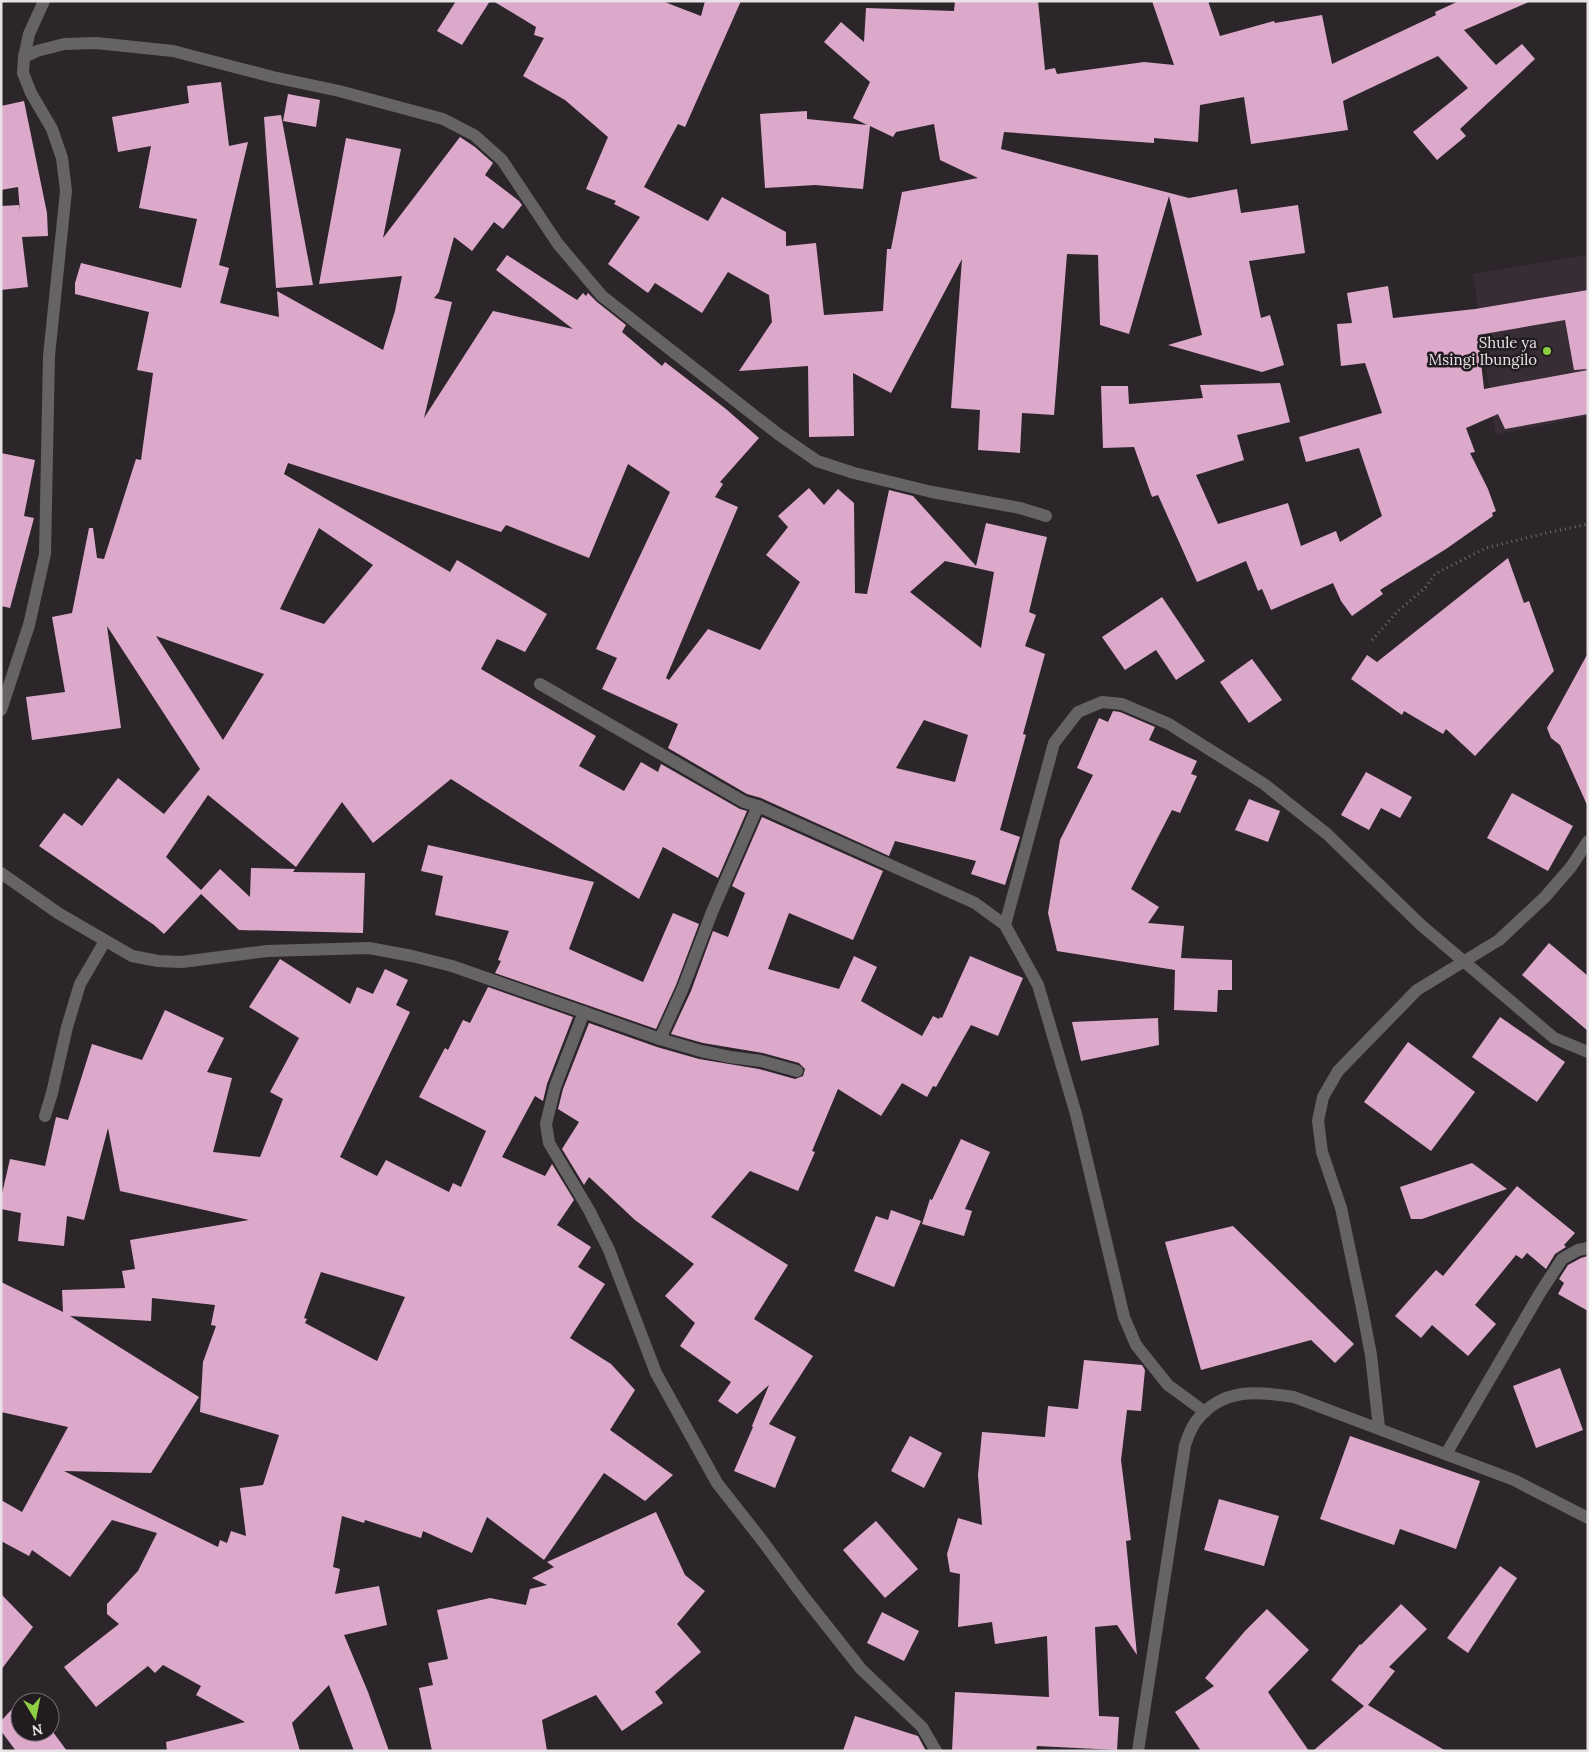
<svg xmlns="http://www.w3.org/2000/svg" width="1589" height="1752" font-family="Lora,serif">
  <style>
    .built { fill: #392d35 }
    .building { fill: #dda9ca; fill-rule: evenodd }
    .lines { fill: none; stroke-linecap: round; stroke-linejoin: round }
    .path { stroke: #716c70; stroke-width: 3; stroke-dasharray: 1 4; stroke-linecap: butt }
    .lane { stroke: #666365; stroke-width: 12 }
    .street { stroke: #666365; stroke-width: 12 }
    .poi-dot { fill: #8ece43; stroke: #221c20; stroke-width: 2 }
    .labels { text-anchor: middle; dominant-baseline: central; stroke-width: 5; stroke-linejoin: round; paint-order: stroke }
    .poi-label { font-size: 15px; fill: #e6e2e5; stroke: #221c20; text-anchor: end }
  </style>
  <rect width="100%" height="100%" fill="#2c262a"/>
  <path class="built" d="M1588,255v161l-92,19 -23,-161z"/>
  <g class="building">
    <path d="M456,1h34l-28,44 -25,-14z"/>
    <path d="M493,1h169l39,15 4,-15h36l-56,126 -7,-3 -34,63 64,34 14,-24 64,35v14l30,-3 8,72 59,-4 4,-62h4l11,-57 76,-14 -38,-18 -6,-36 -38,8 -3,5 -23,-11 -7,63 -48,-4 -50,3 -5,-74 47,-3v8l60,6 -14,-7 17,-36 -46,-40 17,-20 23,20 2,-34 88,3 1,-10h83l7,69 10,-2 2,6 87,-12 30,3 -22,-64h56l12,35 54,-15 1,2 47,-8 10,49 104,-49 -1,-3 24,-11h72l-67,29 32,35 26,-21 13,15 -75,70 6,7 -29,24 -24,-28 55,-44 -30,-32 -95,45 5,29 -97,14 -7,-47 -44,8 -2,37 -44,-4v5l-150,-11 -3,17 188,49 48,-9 4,24 57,-8 7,48 -56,8 12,57 9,-3 14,50 -22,7 -94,-27 34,-10 -33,-139 -40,138 -29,-9 -2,-70 -31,-1 -13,161 -32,-2 -2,40 -42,-3 2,-40 -29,-2 11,-149 -71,134 -38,-20 1,63 -45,1 -1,-71 -69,5 33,-49 -3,-27 -41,-23 -26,41 -47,-30 -7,10 -40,-29 32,-47 -26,-13 2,-3 -30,-12 22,-52 -43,-37 -42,-24 21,-38 -10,-3 2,-8z"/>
    <path d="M221,82l8,64 19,-4 -29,123 10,3 -9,35 59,14 -2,-26 106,59 12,-39 7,-35 -83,8 27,-146 55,11 -18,89 77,-101 15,10 18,16 -8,12 34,26 3,4 -19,24 -9,-7 -22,29 -18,-14 -15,55 -5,6 18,4 -28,116 69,-107 80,18 -77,-59 11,-15 70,45 6,-7 3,3 2,-3 9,9 29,23 -4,7 40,34 3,-4 61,47 33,29 -39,44 3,2 -8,13 23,10 -72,171 3,2 39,-51 52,21 40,-68 -34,-27 22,-28 -10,-11 31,-28 15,17 14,-16 16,14 1,90 12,1 22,-104 24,6 63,70 10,-43 61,14 -18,75 7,3 -11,31 20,8 -22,80 3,1 -26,95 20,7 -15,48 -34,-11 5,-13 -81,-20 -6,15 -128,-58 -14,-4 -79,-46 10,-24 -76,-35 15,-31 -21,-9 74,-157 -42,-28 -39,94 -83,-33 -5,7 -213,-69 -4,11 166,98 7,-12 90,54 -22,38 -28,-13 -16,30 115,67 -17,30 45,25 17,-29 17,10 3,-8 79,45 7,2 -29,67 -55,-31 -24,52 -188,-120 -78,64 -31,-41 -46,65 -88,-72 -42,62 35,33 19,-21 30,28 1,-29 44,1 -2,3 72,1 -2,60 -124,-3 -38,-36 -37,40 -10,-9 -115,-79 25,-33 18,13 36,-48 46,36 36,-45 -93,-143 14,102 -89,12 -6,-43 39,-5 -13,-75 20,-4 17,-85h4l4,30 7,1 32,-100 5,1 12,-87 -16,-3 12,-58 -74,-18v-11l6,-20 100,25 16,-69 -58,-11 12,-62 -33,6 -6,-35 77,-14 -2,-17zM319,528l54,37 -49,59 -44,-15zM945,561l49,11 -13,76 -71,-56zM156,636l108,38 -41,66zM924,720l44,15 -13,47 -59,-14z"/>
    <path d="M288,94l32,6 -4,27 -33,-6z"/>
    <path d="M24,101l23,112 1,23 -26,1 6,50 -27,3v-84l18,-1 1,7 -2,-25 -17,3v-84z"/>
    <path d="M281,115l32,170 -37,3 -12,-171z"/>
    <path d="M1388,286l5,32 82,-9 113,-19v79l-14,1 -9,-50 -87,15 6,54 104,-19v44l-83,15 -7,-15 -32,14 9,24 -5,1 18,36 8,22 -4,2 1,3 -47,33 -66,41 3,4 -31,22 -11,-15 -8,-18 -62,27 -9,-21 -4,2 -12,-30 -49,21 -39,-87 -6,2 -18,-50 -31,1 -2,-62h27l1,18 74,-6 -3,-13 80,-2 10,39 -53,13 7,25 -48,15 22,49 70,-21 13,43 35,-15 4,11 42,-26 -23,-68 -53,14 -7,-25 83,-24 -17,-50 -24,3 -4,-42 15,-1 -5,-30z"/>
    <path d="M1,453l34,7 -11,56 10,2 -24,90 -9,-2z"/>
    <path d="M1508,558l16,45 5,-2 25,70 -79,85 -29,-27 -3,5 -39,-23 -2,4 -51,-36 16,-24 10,7z"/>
    <path d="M1162,597l43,64 -29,19 -20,-30 -31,20 -23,-33z"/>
    <path d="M1588,653v154l-28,-62 -9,-7 -4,-10z"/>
    <path d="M1252,659l30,41 -33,23 -29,-41z"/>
    <path d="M1113,711l7,1 35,15 -6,13 48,21 -6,13 6,2 -17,37 -8,-3 -41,79 28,18 -11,16 36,3 -3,32 51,2v30h-14l-1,22 -43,-2 1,-40 -118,-19 -9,-38 12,-73 33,-65 -16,-7 22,-50 9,4z"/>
    <path d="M1366,772l46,25 -12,21 -19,-10 -12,22 -28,-15z"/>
    <path d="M1512,793l61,33 -25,45 -61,-33z"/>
    <path d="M1249,799l31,12 -12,31 -33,-12z"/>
    <path d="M762,817l121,54 -30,69 -64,-27 -21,56 71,20 15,-33 23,11 -16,34 61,35 11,-20 6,3 1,-2 2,1 28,-62 53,22 -25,58 -27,-11 -35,62 -3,-1 -6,11 -25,-14 -21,33 -43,-27 -26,62 3,1 -17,39 -48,-20 -39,46 77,48 -34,54 59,37 -44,68 27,13 -21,51 -41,-17 19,-44 -1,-1 17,-41 -32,29 -19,-13 13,-19 -51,-36 15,-23 -30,-27 29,-32 -59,-44 -46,-43 -5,8 -22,-36 17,-27 -21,-13 5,-20 26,-66 68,24 42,12 60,10 36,10 8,-3 2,-7 -6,-6 -36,-10 -60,-10 -32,-9 20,-43 22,-60 15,6 17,-44 -13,-7z"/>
    <path d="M428,845l166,37 -25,67 74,33 30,-69 26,11 -23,61 -20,44 -161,-56 6,-12 -3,-1 11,-29 -74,-16 8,-39 -22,-5z"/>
    <path d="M1549,943l39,33v55l-66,-56z"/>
    <path d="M280,959l70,45 7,-17 16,7 12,-25 23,11 -12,25 14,7 -70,145 37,19 9,-16 63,32 4,-9 8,4 25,-56 -67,-34 26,-49 3,2 15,-30 7,3 18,-36 85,30 -26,67 -4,17 -8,-5 -33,61 43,19 7,-12 22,36 -17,25 34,22 -13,20 27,17 -35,54 41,26 24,26 -25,40 63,45 -28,26 -41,-28 -60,87 -57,-43 -15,36 -49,-22 -2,7 -56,-18 -1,3 -22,-7 -9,51 7,2 -5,25 44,-8 8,39 -43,10 24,57 21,59h-35l-25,-66 -37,38 8,28h-133l-1,-9 79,-20 -49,-27 5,-9 -38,-21 -8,8 -7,-7 -52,41 -32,-40 55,-43 -12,-10v-10l31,-33 19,-38 -45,-13 -42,57 -38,-27 -3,6 -28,-15v-41l21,12 46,-85 -67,-15v-130l62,30 -1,-22 63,-2 -3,-17 13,-2 -5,-29 119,-20 -129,-29 -12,-63 -24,92 -17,-4 -3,30 -46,-5 3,-28 -20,-4v-11l9,-39 35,7 11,-49 12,3 24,-76 50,16 23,-50 59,28 -17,34 25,6 -19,74 47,5 23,-58 -13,-7 29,-54 -50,-31zM321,1272l84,25 -28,64 -72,-38 2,-4 -3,-1zM152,1298l63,7 -4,20 5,1 -13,36 -3,50 79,23 -16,50 -23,3 6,48 -15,-5 -4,12 -7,-3 -2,7 -154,-76 87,2 48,-76 -129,-81 81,5z"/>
    <path d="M1500,1017l65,45 -28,40 -65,-45z"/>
    <path d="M1158,1018l1,27 -78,16 -9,-39z"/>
    <path d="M1408,1042l67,50 -44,59 -67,-49z"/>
    <path d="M961,1139l29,13 -25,57 7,2 -8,25 -42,-12 8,-25 2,1z"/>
    <path d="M1472,1163l35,26 -85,30h-11l-11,-32z"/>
    <path d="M1517,1186l58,47 -11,12 2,2 -11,7 -9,15 -19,-16 -5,6 -6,-4 -41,50 21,19 -28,32 -36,-31 -11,13 -26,-22 41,-46 7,6z"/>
    <path d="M891,1210l30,11 -27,66 -40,-16 22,-55 12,4z"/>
    <path d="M1233,1226l121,118 -19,19 -24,-23 -110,30 -36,-128z"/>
    <path d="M1588,1256v55l-30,-17 6,-11 -5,-4 9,-14 13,-7z"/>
    <path d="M1084,1360l58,5 3,5 -4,41 -14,-1 -6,50 10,80 -5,1 11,114 -20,-30 -22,2 4,89 20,1 -2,33 -80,-4 -1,5h-84l3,-59 94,5 -2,-61 -52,8 -3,-22 -34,5 2,-53 -10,-2 -3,-18 11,-36 24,7 -4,-50 4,-43 63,5 3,-31 30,3z"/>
    <path d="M1560,1368l23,62 -47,18 -23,-62z"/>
    <path d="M910,1436l32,17 -18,35 -33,-17z"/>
    <path d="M1350,1436l130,45 -24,68 -56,-20 -6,16 -74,-26z"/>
    <path d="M1219,1499l60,17 -15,50 -60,-16z"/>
    <path d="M656,1512l29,63 20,16 -28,33 24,28 -46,40 8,11 -41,28 -26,-36 -54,25 5,31h-115l-13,-63 14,-3 -5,-22 20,-4 -11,-49 53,-12 36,7 4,-16 17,-4 -15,-7 22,-11 -7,-5z"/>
    <path d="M876,1521l42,48 -33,29 -42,-48z"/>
    <path d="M1500,1566l17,12 -49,75 -21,-15z"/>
    <path d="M1,1594l32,33 -32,43z"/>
    <path d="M1401,1604l26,25 -38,38 6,4 -27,34 78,46h-133l51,-45 -33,-26 29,-36 1,1z"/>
    <path d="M1267,1609l42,41 -41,42 41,59h-108l-26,-39 39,-26 -9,-8 40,-47z"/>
    <path d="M882,1612l37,19 -15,30 -37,-18z"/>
    <path d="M25,1695l6,7h-11v30h30v-4l17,23h-51l-15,-20v-10z"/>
    <path d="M855,1716l63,20 8,15h-83z"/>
  </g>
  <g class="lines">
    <path class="path" d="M1372,640l25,-28 28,-24 10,-14 51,-26 60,-15 42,-9"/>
    <path class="lane" d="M24,57l5,-23 15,-33"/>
    <g class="street">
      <path d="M540,684l204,118 14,4 217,97 30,22 33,60 38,129 48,203 12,28 32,40 37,27"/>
      <path d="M1,710l28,-85 16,-71 4,-198 17,-165 -4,-33 -10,-29 -21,-36 -8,-20 1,-16 13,-6 27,-7 32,-1 77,8 100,26 66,14 104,28 31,16 28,25 56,84 44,52 176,138 39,27 37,12 78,19 88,16 26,8"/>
      <path d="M1,873l57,40 74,43 26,5 24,1 85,-11 102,-3 43,8 40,10 208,73 41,12 29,6 31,4 36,10"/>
      <path d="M1005,925l49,-182 24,-31 24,-10 20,2 47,20 95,60 63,50 94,91 133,113 34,14"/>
      <path d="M584,1012l-29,75 -9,37 3,19 40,67 20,40 47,123 61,110 44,56 43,58 57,72 61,58 14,24"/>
      <path d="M660,1039l23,-51 29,-76 46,-106"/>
      <path d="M45,1116l7,-23 15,-66 13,-43 25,-43"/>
      <path d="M1379,1428l-8,-73 -10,-52 -20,-95 -19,-56 -4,-31 5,-24 15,-26 79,-81 82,-50 46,-43 26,-30 17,-26"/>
      <path d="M1446,1454l94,-161 22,-34 16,-9 10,-2"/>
      <path d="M1138,1751l47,-306c3,-8 6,-18 12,-25 25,-32 60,-29 97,-23l220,83 74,38"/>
    </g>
  </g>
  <circle class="poi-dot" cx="1547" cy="351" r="5"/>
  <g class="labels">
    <g class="poi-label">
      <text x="1537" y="342">Shule ya<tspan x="1537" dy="17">Msingi Ibungilo</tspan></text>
    </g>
  </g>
  <rect width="1589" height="1752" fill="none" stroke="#e6e2e5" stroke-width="5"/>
  <g transform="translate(35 1717) rotate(170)"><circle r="24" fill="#221c20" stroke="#706b6f"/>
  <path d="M0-4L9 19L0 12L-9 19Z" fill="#8ece43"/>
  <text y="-8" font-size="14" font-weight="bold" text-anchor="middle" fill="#e6e2e5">N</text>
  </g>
</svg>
